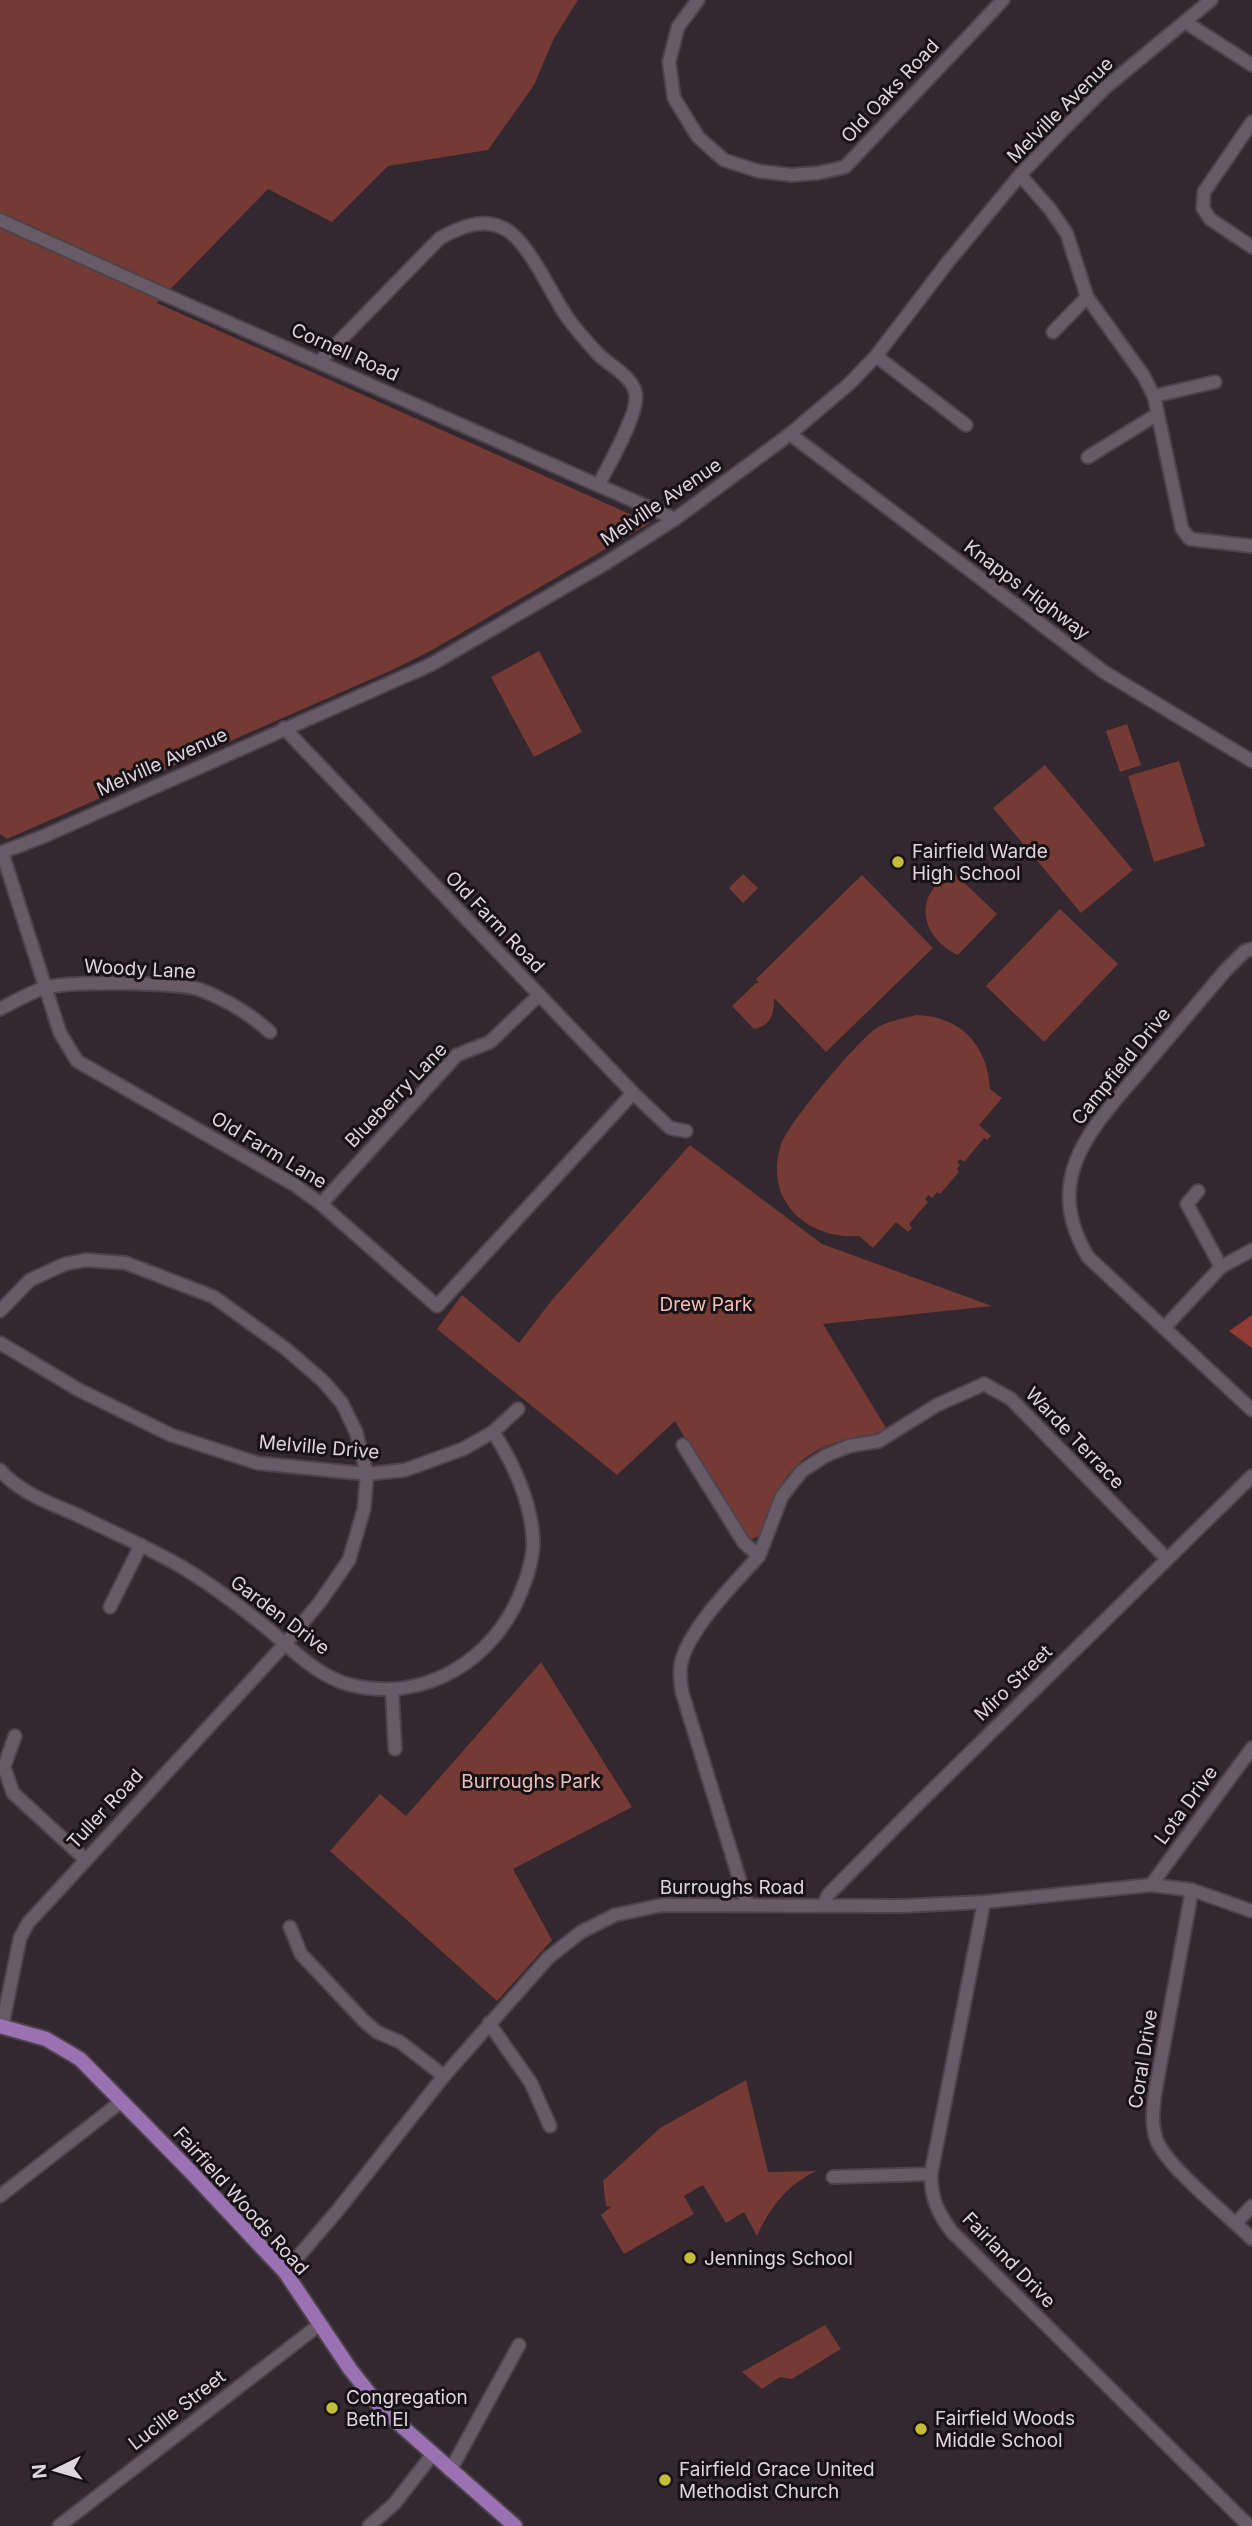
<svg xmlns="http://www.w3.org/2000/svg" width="1252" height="2526" font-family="Inter,sans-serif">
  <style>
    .green { fill: #753a34 }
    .forest { fill: #923b35 }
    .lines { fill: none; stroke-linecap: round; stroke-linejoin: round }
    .minor-casing { stroke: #4d434b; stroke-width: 16 }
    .major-casing { stroke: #4d434b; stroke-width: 18 }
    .minor { stroke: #695b65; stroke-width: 12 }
    .major { stroke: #9a71b2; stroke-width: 14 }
    .poi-dot { fill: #c6bc3c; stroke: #171216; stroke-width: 2.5 }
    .labels { text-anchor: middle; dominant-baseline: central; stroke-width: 6; stroke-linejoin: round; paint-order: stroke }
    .street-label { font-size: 19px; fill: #ded6dc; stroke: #171216 }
    .poi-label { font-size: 19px; fill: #ded6dc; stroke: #171216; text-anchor: start }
    .park-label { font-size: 19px; fill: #f1beb8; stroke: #171216 }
  </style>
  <rect width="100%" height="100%" fill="#332730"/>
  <g class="green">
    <path d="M0,0h578l-24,38 -20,47 -46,65 -100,16 -56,56 -64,-33 -111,114 493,220 -218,127 -40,20 -385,169 -7,-5z"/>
    <path d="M539,651l43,81 -48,25 -43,-80z"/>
    <path d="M1127,724l14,41 -21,7 -14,-41z"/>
    <path d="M1179,761l26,85 -51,16 -26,-86z"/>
    <path d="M1045,765l88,105 -52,43 -88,-105z"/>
    <path d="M954,873l43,41 -39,41c-39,-18 -46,-63 -4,-82z"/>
    <path d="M743,874l15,14 -15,15 -14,-15z"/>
    <path d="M862,875l71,73 -107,104 -52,-54c0,15 -2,27 -20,31l-22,-23 24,-23h3l-3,-4z"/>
    <path d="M1060,909l58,55 -74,78 -58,-56z"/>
    <path d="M916,1015c45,1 72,31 74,74l12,9 -23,27 12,11 -4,4 -3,-2 -20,24 -4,-3 -3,3 3,3 -3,4 2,3 -19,22 -3,-2 -5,6 -3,-3 -4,4 3,3 -19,22 3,4 -4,4 -12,-10 -23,26 -14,-12c-53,4 -96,-37 -78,-91 6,-21 76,-103 94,-116 12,-8 27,-10 41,-14z"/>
    <path d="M690,1145l132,99 170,62 -169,18 63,104c-14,9 -27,9 -42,12 -50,13 -71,48 -83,95l-8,4 -9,-2 -4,-5 -65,-111 -58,54 -180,-146 25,-34 57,48 33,-43z"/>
    <path d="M541,1662l91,145 -119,62 39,71 -55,61 -167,-150 50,-57 26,22z"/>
    <path d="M746,2080l22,92 48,-1c-29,14 -46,36 -59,65l-13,-24 -18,11 -23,-38 -19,11 10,18 -70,40 -23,-39 10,-8 -5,-1 -3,-25 57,-53z"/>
    <path d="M825,2325l16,24 -49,30 -12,-2 -18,12 -20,-17z"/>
  </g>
  <path class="forest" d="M1252,1315v33l-23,-17z"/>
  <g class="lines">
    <g class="minor-casing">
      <g id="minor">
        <path d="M698,0l-20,27 -9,35 5,36 24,39 26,23 34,11 34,4 26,-2 27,-6 158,-167"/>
        <path d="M1185,22l67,43"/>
        <path d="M1252,122l-48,70 -1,16 7,11 42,28"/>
        <path d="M1020,175l30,34 17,25 20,63 56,78 11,21 28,133 8,10 62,7"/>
        <path d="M0,220l161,73 514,226"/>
        <path d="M1053,332l34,-35"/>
        <path d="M876,356l90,69"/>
        <path d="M319,362l121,-124c19,-10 40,-20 61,-11 27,11 49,66 66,90 9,13 20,25 31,37 12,12 31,20 37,37 7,18 -27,75 -36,93"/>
        <path d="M1154,396l61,-14"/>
        <path d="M790,434l314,238 148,89"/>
        <path d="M1088,457l68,-42"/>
        <path d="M284,728l349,365 37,35 16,3"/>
        <path d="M2,852l58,181 17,28 218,124 26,19 116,102 196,-213"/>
        <path d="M0,853l42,-16 388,-172 176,-102 69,-44 115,-85 59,-50 27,-28 72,-94 72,-87 42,-44 44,-44 105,-87"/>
        <path d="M1252,949l-7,2 -20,20c-28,33 -55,65 -83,98 -49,58 -102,108 -54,188l164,153"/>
        <path d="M0,1009c14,-7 29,-16 44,-21 22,-7 137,-6 157,2 26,10 49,24 69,42"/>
        <path d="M1198,1191l-11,13 34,63"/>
        <path d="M321,1204l136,-149 33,-13 49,-47"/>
        <path d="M0,1311l30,-31 35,-16 21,-4 40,3 88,34 72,52 37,32 19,22 14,29 11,42 -3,35 -15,51 -29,42 -35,42 -257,279 -8,15 -18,89"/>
        <path d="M1164,1328l57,-61 31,-17"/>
        <path d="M0,1343l79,47 92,45 86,28 110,11 38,-4 58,-21 30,-17 25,-23"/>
        <path d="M683,1445l61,98 15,13c-23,25 -72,75 -78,108 -2,10 0,19 1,28l65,212"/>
        <path d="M0,1470c20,23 50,33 77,45 35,17 71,32 105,52 30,18 59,40 86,62 25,21 50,48 83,56 74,18 143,-25 170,-93 6,-15 13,-34 12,-51 -1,-37 -20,-79 -40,-109"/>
        <path d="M759,1556l23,-60 20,-25 23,-15 24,-10 30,-5 58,-36 47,-21 27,15 156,160"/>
        <path d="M110,1607l31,-62"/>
        <path d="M392,1689l3,60"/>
        <path d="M15,1736l-11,31 9,26 72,66"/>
        <path d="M1151,1885l101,-137"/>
        <path d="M1192,1890l-37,203c-2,16 -4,33 2,48 12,28 71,74 95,98"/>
        <path d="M984,1902l-53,272c0,25 7,39 21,58l297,294"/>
        <path d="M823,1906l5,-11 90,-91 334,-328"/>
        <path d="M290,1927l11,27 64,68 12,10 23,10 44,34"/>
        <path d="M489,2023l42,60 19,43"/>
        <path d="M833,2177l98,-3"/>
        <path d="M0,2196l122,-95"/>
        <path d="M1236,2223l16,-17"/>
        <path d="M285,2272l53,-62 106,-134 104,-118 33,-26 34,-17 47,-10 239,1 83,-4 167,-17 41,5 60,21"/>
        <path d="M450,2471l69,-126"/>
        <path d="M59,2526l260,-201"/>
        <path d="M369,2526l26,-23 37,-48"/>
      </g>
    </g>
    <g class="major-casing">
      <path id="major" d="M0,2026l46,13 34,20 110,112 95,101 65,97 31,39 134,118"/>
    </g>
    <use href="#minor" class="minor"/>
    <use href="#major" class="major"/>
  </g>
  <g class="poi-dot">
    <circle cx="898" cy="862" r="7"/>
    <circle cx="690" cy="2258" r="7"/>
    <circle cx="332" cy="2408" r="7"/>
    <circle cx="921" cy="2429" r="7"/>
    <circle cx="665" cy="2480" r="7"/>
  </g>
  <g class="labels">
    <g class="street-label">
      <text transform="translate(890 91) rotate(-47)">Old Oaks Road</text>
      <text transform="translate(1060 110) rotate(-45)">Melville Avenue</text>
      <text transform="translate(345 352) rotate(24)">Cornell Road</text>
      <text transform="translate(661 502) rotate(-34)">Melville Avenue</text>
      <text transform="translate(1027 590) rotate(37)">Knapps Highway</text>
      <text transform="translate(162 762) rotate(-24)">Melville Avenue</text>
      <text transform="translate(495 922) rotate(46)">Old Farm Road</text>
      <text transform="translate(140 969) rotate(3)">Woody Lane</text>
      <text transform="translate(1121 1066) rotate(-51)">Campfield Drive</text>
      <text transform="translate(396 1095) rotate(-46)">Blueberry Lane</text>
      <text transform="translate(269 1150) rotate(31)">Old Farm Lane</text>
      <text transform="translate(1075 1438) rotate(46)">Warde Terrace</text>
      <text transform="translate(319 1447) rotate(5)">Melville Drive</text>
      <text transform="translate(280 1615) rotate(37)">Garden Drive</text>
      <text transform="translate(1013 1683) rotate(-44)">Miro Street</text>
      <text transform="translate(1186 1805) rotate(-54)">Lota Drive</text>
      <text transform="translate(105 1809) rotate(-47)">Tuller Road</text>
      <text x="732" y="1887">Burroughs Road</text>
      <text transform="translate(1143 2059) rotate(-81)">Coral Drive</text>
      <text transform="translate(241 2201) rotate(48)">Fairfield Woods Road</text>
      <text transform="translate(1009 2260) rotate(46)">Fairland Drive</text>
      <text transform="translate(177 2410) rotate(-38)">Lucille Street</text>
    </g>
    <g class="poi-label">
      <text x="912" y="851">Fairfield Warde<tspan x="912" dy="22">High School</tspan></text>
      <text x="704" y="2258">Jennings School</text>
      <text x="346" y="2397">Congregation<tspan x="346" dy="22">Beth El</tspan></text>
      <text x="935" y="2418">Fairfield Woods<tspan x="935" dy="22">Middle School</tspan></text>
      <text x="679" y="2469">Fairfield Grace United<tspan x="679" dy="22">Methodist Church</tspan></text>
    </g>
    <g class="park-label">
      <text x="706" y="1304">Drew Park</text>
      <text x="531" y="1781">Burroughs Park</text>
    </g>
  </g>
  <g transform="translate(56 2470) rotate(265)" stroke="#171216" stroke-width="5" paint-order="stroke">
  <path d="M0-5L12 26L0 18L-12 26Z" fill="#ded6dc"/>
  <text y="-10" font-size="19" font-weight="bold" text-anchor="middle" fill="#ded6dc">N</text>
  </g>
</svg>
